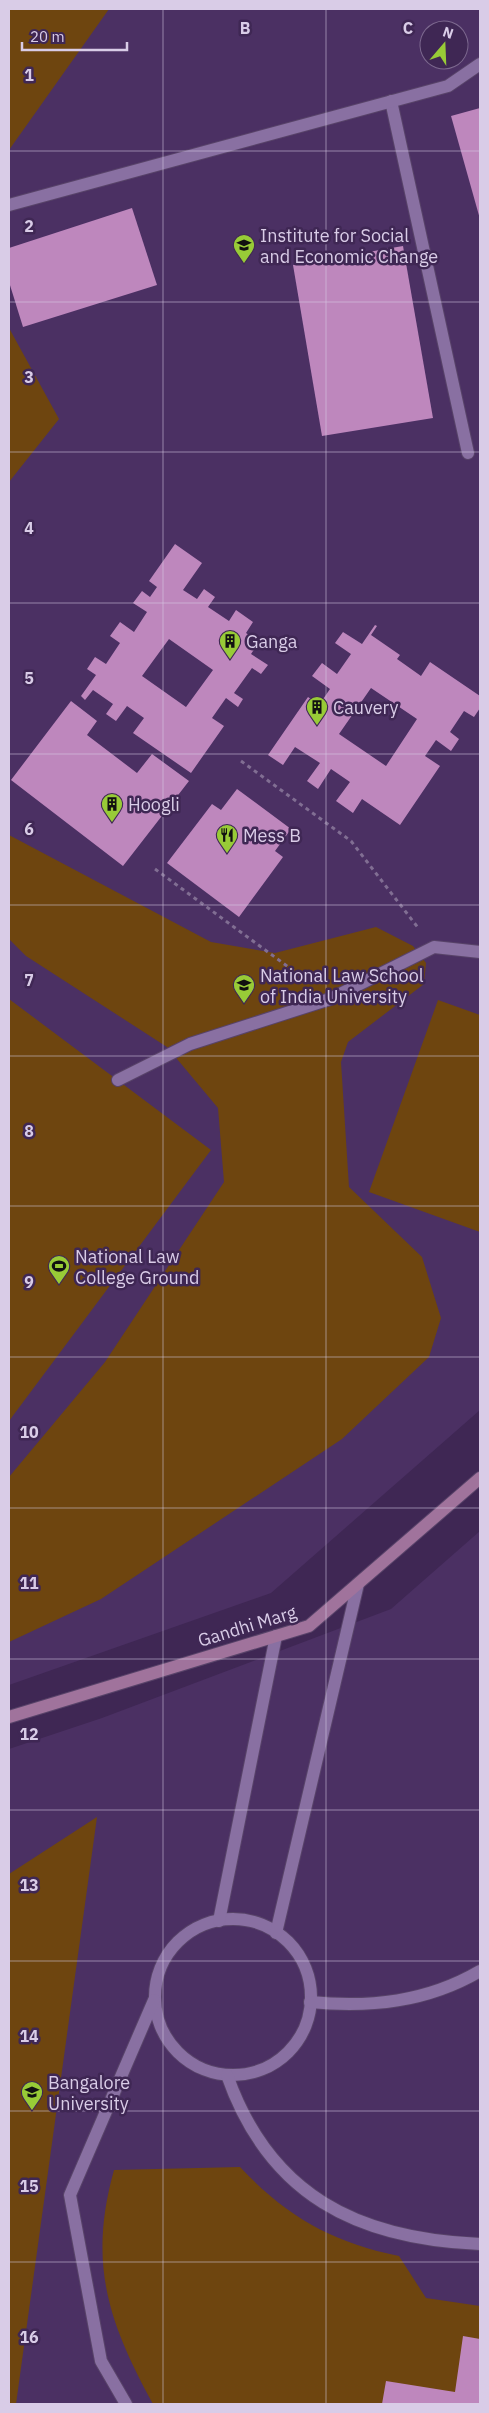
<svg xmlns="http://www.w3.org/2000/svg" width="489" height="2413" font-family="'IBM Plex Sans',sans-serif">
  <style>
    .built { fill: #4b3063; fill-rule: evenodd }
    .green { fill: #6e450f }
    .building { fill: #be87bd; fill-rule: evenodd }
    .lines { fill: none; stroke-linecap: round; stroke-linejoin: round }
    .service-casing { stroke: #584369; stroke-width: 14 }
    .secondary-casing { stroke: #584369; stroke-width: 14 }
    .path { stroke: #816e93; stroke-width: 3; stroke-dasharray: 4 4; stroke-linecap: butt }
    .service { stroke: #8970a2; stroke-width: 12 }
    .secondary { stroke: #a0739c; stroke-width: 12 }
    .grid { fill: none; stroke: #d9cce7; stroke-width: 1; stroke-opacity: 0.55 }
    .labels { text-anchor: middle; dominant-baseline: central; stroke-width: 5; stroke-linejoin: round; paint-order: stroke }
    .poi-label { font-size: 18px; fill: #d9cce7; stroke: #3f2754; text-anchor: start }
    .street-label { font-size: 18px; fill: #d9cce7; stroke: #3f2754 }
    .grid-label { font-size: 16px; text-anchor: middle; font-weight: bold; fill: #d9cce7; stroke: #3f2754; stroke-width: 5; stroke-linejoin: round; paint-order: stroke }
  </style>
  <rect width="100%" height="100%" fill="#3f2754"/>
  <g class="built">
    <path d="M9,9h471v1401l-209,183 -262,92zM429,30h30v30h-30z"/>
    <path d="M480,1531v873h-471v-655l93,-31 289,-109z"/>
  </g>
  <g class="green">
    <path d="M9,9h100l-100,141z"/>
    <path d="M9,328l50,91 -50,63z"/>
    <path d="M9,835l202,107 64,11 101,-26 37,19 13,17 -2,21 -76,58 -7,20 8,125 73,70 19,61 -12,39 -87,82 -241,160 -92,43v-165l96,-115 119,-180 -6,-74 -51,-61 -141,-91 -17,-17z"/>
    <path d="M9,999l202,151 -202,271z"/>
    <path d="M438,1000l42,15v217l-111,-40z"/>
    <path d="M97,1817l-81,587h-7v-530z"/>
    <path d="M240,2167c47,50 92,75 159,89l27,42 54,8v98h-327c-45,-82 -65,-141 -39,-234z"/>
  </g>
  <g class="building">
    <path d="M480,108v111l-29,-103z"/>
    <path d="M132,208l25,77 -134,42 -14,-45v-34z"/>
    <path d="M403,246l30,172 -111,18 -29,-171z"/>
    <path d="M175,544l27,19 -19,27 14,9 7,-10 11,8 -7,10 21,14 7,-11 17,12 -7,11 13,9 -8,12 17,11 -7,9 -9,-6 -18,25 9,6 -5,8 -12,-9 -14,20 12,8 -33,47 -58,-40 11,-15 -17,-12 -11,15 -10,-7 7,-10 -20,-14 -8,10 -4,-4 15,-21 -9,-6 8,-12 11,7 14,-21 -10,-7 10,-14 14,10 13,-20 -14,-9 9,-12 8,6 7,-10 -8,-6zM169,639l44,31 -27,37 -44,-31z"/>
    <path d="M375,625l2,1 -6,9 29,20 -3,4 24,17 9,-14 50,34v12l-6,9 -10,-6 -14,21 9,7 -8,12 -15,-11 -11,16 15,10 -40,59 -38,-26 -9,14 -17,-12 14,-19 -19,-13 -13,20 -11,-8 13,-18 -25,-16 -12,18 -15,-10 40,-58 11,8 11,-16 -18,-13 10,-13 15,11 14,-20 -16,-11 8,-11 19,12zM371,688l46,31 -31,47 -47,-32z"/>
    <path d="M71,701l26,20 -10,14 50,38 15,-19 37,27 -66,85 -112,-86z"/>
    <path d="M237,789l54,40 -16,22 8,6 -44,60 -72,-54 45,-59 9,6z"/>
    <path d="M463,2336l17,3v65h-98l4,-23 69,11z"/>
  </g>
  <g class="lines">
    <g class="service-casing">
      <g id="service">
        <path d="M391,101l77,352"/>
        <path d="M9,205l439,-119 32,-22"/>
        <path d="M118,1080l72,-36 140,-45 104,-52 46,5"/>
        <circle cx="233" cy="1997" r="78"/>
        <path d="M219,1921l57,-285"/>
        <path d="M276,1933l82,-349"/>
        <path d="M310,2002c60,6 117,0 170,-31"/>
        <path d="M227,2075c42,120 130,164 253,169"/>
        <path d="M126,2404l-25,-43 -31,-166 84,-195"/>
      </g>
    </g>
    <g class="secondary-casing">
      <path id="secondary" d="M9,1717l300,-91 171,-148"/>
    </g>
    <g class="path">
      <path d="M241,761l110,80 68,88"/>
      <path d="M155,869l151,111"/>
    </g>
    <use href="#service" class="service"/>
    <use href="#secondary" class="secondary"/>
  </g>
  <path class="grid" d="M163,9v2395M326,9v2395M9,151h471M9,302h471M9,452h471M9,603h471M9,754h471M9,905h471M9,1056h471M9,1206h471M9,1357h471M9,1508h471M9,1659h471M9,1810h471M9,1961h471M9,2111h471M9,2262h471"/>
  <defs>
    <g id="university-pin" transform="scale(1.125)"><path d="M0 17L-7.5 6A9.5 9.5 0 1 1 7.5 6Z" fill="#98cb37" stroke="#3f2754"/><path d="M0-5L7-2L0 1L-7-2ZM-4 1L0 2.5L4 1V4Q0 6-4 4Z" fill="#111"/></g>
    <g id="building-pin" transform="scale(1.125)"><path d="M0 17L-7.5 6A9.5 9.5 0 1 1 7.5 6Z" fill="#98cb37" stroke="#3f2754"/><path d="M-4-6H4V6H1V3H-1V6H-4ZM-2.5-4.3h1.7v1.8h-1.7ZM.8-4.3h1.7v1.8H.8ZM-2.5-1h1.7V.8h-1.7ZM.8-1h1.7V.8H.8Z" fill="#111"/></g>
    <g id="restaurant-pin" transform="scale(1.125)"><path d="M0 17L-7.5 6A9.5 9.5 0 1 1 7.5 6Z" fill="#98cb37" stroke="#3f2754"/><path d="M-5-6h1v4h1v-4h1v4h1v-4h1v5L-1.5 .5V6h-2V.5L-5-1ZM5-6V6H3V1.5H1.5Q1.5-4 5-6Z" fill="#111"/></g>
    <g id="stadium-pin" transform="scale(1.125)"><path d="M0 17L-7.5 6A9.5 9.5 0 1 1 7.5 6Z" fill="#98cb37" stroke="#3f2754"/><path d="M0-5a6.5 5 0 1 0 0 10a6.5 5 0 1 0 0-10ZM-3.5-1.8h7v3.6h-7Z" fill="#111"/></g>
  </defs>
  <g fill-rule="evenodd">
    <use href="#university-pin" x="244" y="245"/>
    <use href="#building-pin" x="230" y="641"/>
    <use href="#building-pin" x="317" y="707"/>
    <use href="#building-pin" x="112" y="804"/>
    <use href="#restaurant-pin" x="227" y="835"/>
    <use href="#university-pin" x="244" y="985"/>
    <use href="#stadium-pin" x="59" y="1266"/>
    <use href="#university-pin" x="32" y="2092"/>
  </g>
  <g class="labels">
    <g class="poi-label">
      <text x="260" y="235">Institute for Social<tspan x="260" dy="21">and Economic Change</tspan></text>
      <text x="246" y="641">Ganga</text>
      <text x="333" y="707">Cauvery</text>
      <text x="128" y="804">Hoogli</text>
      <text x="243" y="835">Mess B</text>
      <text x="260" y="975">National Law School<tspan x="260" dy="21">of India University</tspan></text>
      <text x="75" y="1256">National Law<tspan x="75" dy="21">College Ground</tspan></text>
      <text x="48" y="2082">Bangalore<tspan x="48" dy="21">University</tspan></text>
    </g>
    <g class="street-label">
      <text transform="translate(247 1626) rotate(-17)">Gandhi Marg</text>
    </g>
  </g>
  <g class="grid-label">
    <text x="245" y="34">B</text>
    <text x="408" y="34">C</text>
    <text x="29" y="81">1</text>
    <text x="29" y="232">2</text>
    <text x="29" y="383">3</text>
    <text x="29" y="534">4</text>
    <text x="29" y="684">5</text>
    <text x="29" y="835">6</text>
    <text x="29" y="986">7</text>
    <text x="29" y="1137">8</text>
    <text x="29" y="1288">9</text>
    <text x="29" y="1438">10</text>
    <text x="29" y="1589">11</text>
    <text x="29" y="1740">12</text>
    <text x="29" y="1891">13</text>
    <text x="29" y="2042">14</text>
    <text x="29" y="2192">15</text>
    <text x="29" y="2343">16</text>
  </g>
  <rect width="489" height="2413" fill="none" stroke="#d9cce7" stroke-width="20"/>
  <g transform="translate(444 45) rotate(19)"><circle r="24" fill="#3f2754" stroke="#7d698f"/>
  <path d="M0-4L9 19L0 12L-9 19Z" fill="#98cb37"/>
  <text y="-8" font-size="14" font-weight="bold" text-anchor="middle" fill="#d9cce7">N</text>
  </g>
  <path d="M22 42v8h105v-8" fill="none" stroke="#d9cce7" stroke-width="2.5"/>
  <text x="30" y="42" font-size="15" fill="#d9cce7" stroke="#3f2754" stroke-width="4" paint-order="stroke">20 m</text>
</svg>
